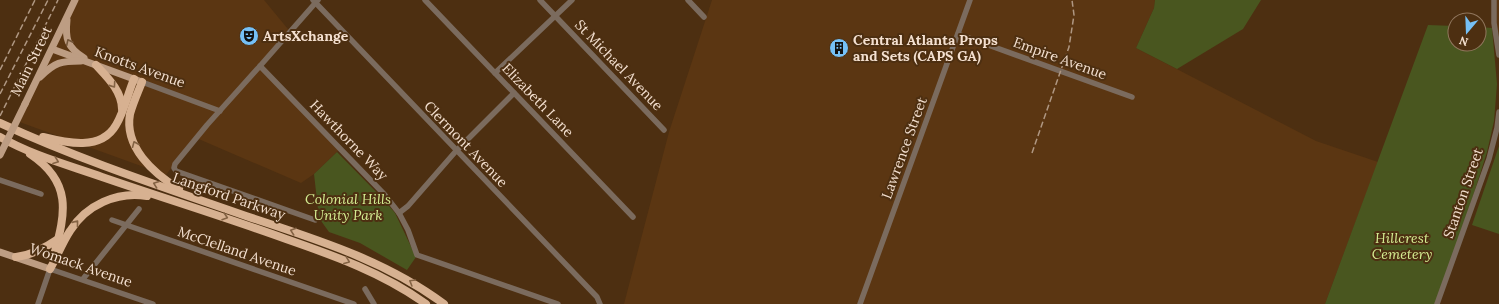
<svg xmlns="http://www.w3.org/2000/svg" width="1499" height="304" font-family="Lora,serif">
  <style>
    .built { fill: #5b3612 }
    .green { fill: #49561f }
    .lines { fill: none; stroke-linecap: round; stroke-linejoin: round }
    .minor { stroke: #7b6b5e; stroke-width: 5.5 }
    .major { stroke: #bd9d83; stroke-width: 7 }
    .highway { stroke: #d7b191; stroke-width: 8 }
    .rail { stroke: #af9782; stroke-width: 1.5; stroke-dasharray: 6 3; stroke-linecap: butt }
    .major-bridge { stroke: #bd9d83; stroke-width: 7 }
    .oneway { stroke: #745639 }
    .oneway2 { stroke: #846344 }
    .labels { text-anchor: middle; dominant-baseline: central; stroke-width: 4; stroke-linejoin: round; paint-order: stroke }
    .poi-label { font-size: 14px; font-weight: bold; fill: #f4e0d0; stroke: #4d2f11; text-anchor: start }
    .street-label { font-size: 14px; fill: #f4e0d0; stroke: #4d2f11 }
    .park-label { font-size: 14px; font-style: italic; fill: #d4ed92; stroke: #4d2f11 }
  </style>
  <rect width="100%" height="100%" fill="#4d2f11"/>
  <g class="built">
    <path d="M78,0h186l28,34 -36,32 86,81 -28,27 -13,9 -107,-46 -28,38 -152,-55z"/>
    <path d="M712,0h443l-1,8 -18,40 180,93 62,21 -53,142h-701l45,-172z"/>
    <path d="M1495,0h4v60l-3,-22z"/>
  </g>
  <g class="green">
    <path d="M1155,0h106l-18,29 -66,40 -41,-21 18,-40z"/>
    <path d="M1428,25l27,1v18h24v-17l13,1 5,56 -3,37 -7,31 -12,38 -39,114h-111z"/>
    <path d="M1499,146v88l-27,-9z"/>
    <path d="M337,152l47,48 11,13 21,44 -9,13 -47,-27 -31,-11 -10,-14 -5,-44z"/>
  </g>
  <g class="lines">
    <g class="minor">
      <path d="M313,0l284,297 3,7"/>
      <path d="M425,0l208,217"/>
      <path d="M540,0l124,130"/>
      <path d="M688,0l16,17"/>
      <path d="M1494,0v23l5,32"/>
      <path d="M958,34l174,63"/>
      <path d="M260,66l124,128 15,19 9,17 9,25 141,49"/>
      <path d="M495,73l77,-73"/>
      <path d="M142,82l78,29"/>
      <path d="M0,180l41,14"/>
      <path d="M399,213l9,-7 48,-55 58,-58"/>
      <path d="M112,220l242,84"/>
      <path d="M315,220l-139,-49 -2,-3 1,-4 32,-39 53,-59 58,-66"/>
      <path d="M83,279l56,-70"/>
      <path d="M365,289l9,15"/>
      <path d="M38,304l12,-35 103,35"/>
      <path d="M860,304l110,-304"/>
      <path d="M1437,304l52,-145 8,-31 2,-16"/>
    </g>
    <g class="major">
      <path d="M67,20c-2,19 0,27 17,38"/>
      <path d="M52,49l90,33"/>
      <path d="M40,77c15,-15 21,-16 41,-16"/>
      <path d="M25,104l50,-104"/>
      <path d="M0,252l50,17"/>
    </g>
    <g class="highway">
      <path d="M96,65c11,12 26,26 26,44"/>
      <path d="M142,82c-4,10 -9,21 -12,32 -6,33 23,59 49,75"/>
      <path d="M0,123c80,37 163,64 246,93 69,23 139,44 198,88"/>
      <path d="M0,137c31,18 68,28 102,40 61,21 123,40 184,62 49,17 97,34 140,65"/>
      <path d="M43,137c24,6 58,14 73,-12 8,-13 12,-32 18,-46"/>
      <path d="M30,154c42,28 36,58 24,101"/>
      <path d="M16,257c16,-2 29,-9 42,-18"/>
      <path d="M50,269c7,-12 12,-26 20,-38 16,-26 47,-40 77,-35"/>
    </g>
    <g class="rail">
      <path d="M0,70l35,-70"/>
      <path d="M0,94l48,-94"/>
      <path d="M0,116l58,-116"/>
      <path d="M1032,153l37,-106 5,-32 -2,-15"/>
    </g>
    <path class="major-bridge" d="M0,155l25,-51"/>
  </g>
  <defs><path id="oneway-chevron" d="M-2-3.5L2.5 0L-2 3.5" fill="none" stroke-width="1.6" stroke-linecap="round" stroke-linejoin="round"/></defs>
  <use class="oneway" href="#oneway-chevron" transform="translate(69 42) rotate(-116)"/>
  <g class="oneway2">
    <use href="#oneway-chevron" transform="translate(113 85) rotate(55)"/>
    <use href="#oneway-chevron" transform="translate(135 144) rotate(-113)"/>
    <use href="#oneway-chevron" transform="translate(56 161) rotate(20)"/>
    <use href="#oneway-chevron" transform="translate(156 184) rotate(-160)"/>
    <use href="#oneway-chevron" transform="translate(225 217) rotate(18)"/>
    <use href="#oneway-chevron" transform="translate(76 223) rotate(-51)"/>
    <use href="#oneway-chevron" transform="translate(293 231) rotate(-161)"/>
    <use href="#oneway-chevron" transform="translate(347 261) rotate(21)"/>
    <use href="#oneway-chevron" transform="translate(412 282) rotate(-149)"/>
  </g>
  <defs>
    <g id="theatre-disc" transform="scale(1)"><circle r="9.5" fill="#75c0f6" stroke="#4d2f11"/><path d="M-5-5.5Q0-4 5-5.5V0Q5 5 0 6Q-5 5-5 0ZM-3.3-2.5H-1v1.5H-3.3ZM1-2.5H3.3v1.5H1ZM-2.8 1Q0 5.5 2.8 1Z" fill="#111"/></g>
    <g id="building-disc" transform="scale(1)"><circle r="9.5" fill="#75c0f6" stroke="#4d2f11"/><path d="M-4-6H4V6H1V3H-1V6H-4ZM-2.5-4.3h1.7v1.8h-1.7ZM.8-4.3h1.7v1.8H.8ZM-2.5-1h1.7V.8h-1.7ZM.8-1h1.7V.8H.8Z" fill="#111"/></g>
  </defs>
  <g fill-rule="evenodd">
    <use href="#theatre-disc" x="249" y="36"/>
    <use href="#building-disc" x="839" y="48"/>
  </g>
  <g class="labels">
    <g class="poi-label">
      <text x="263" y="36">ArtsXchange</text>
      <text x="853" y="40">Central Atlanta Props<tspan x="853" dy="16">and Sets (CAPS GA)</tspan></text>
    </g>
    <g class="street-label">
      <text transform="translate(1060 58) rotate(20)">Empire Avenue</text>
      <text transform="translate(31 61) rotate(-64)">Main Street</text>
      <text transform="translate(619 65) rotate(46)">St Michael Avenue</text>
      <text transform="translate(140 67) rotate(20)">Knotts Avenue</text>
      <text transform="translate(538 100) rotate(46)">Elizabeth Lane</text>
      <text transform="translate(349 140) rotate(46)">Hawthorne Way</text>
      <text transform="translate(466 144) rotate(46)">Clermont Avenue</text>
      <text transform="translate(904 148) rotate(-70)">Lawrence Street</text>
      <text transform="translate(1463 193) rotate(-71)">Stanton Street</text>
      <text transform="translate(229 196) rotate(19)">Langford Parkway</text>
      <text transform="translate(237 251) rotate(19)">McClelland Avenue</text>
      <text transform="translate(81 265) rotate(19)">Womack Avenue</text>
    </g>
    <g class="park-label">
      <text x="348" y="199">Colonial Hills<tspan x="348" dy="16">Unity Park</tspan></text>
      <text x="1402" y="238">Hillcrest<tspan x="1402" dy="16">Cemetery</tspan></text>
    </g>
  </g>
  <g transform="translate(1467 32) rotate(199)"><circle r="19" fill="#4d2f11" stroke="#90765d"/>
  <path d="M0-3L7 15L0 10L-7 15Z" fill="#75c0f6"/>
  <text y="-6" font-size="11" font-weight="bold" text-anchor="middle" fill="#f4e0d0">N</text>
  </g>
</svg>
